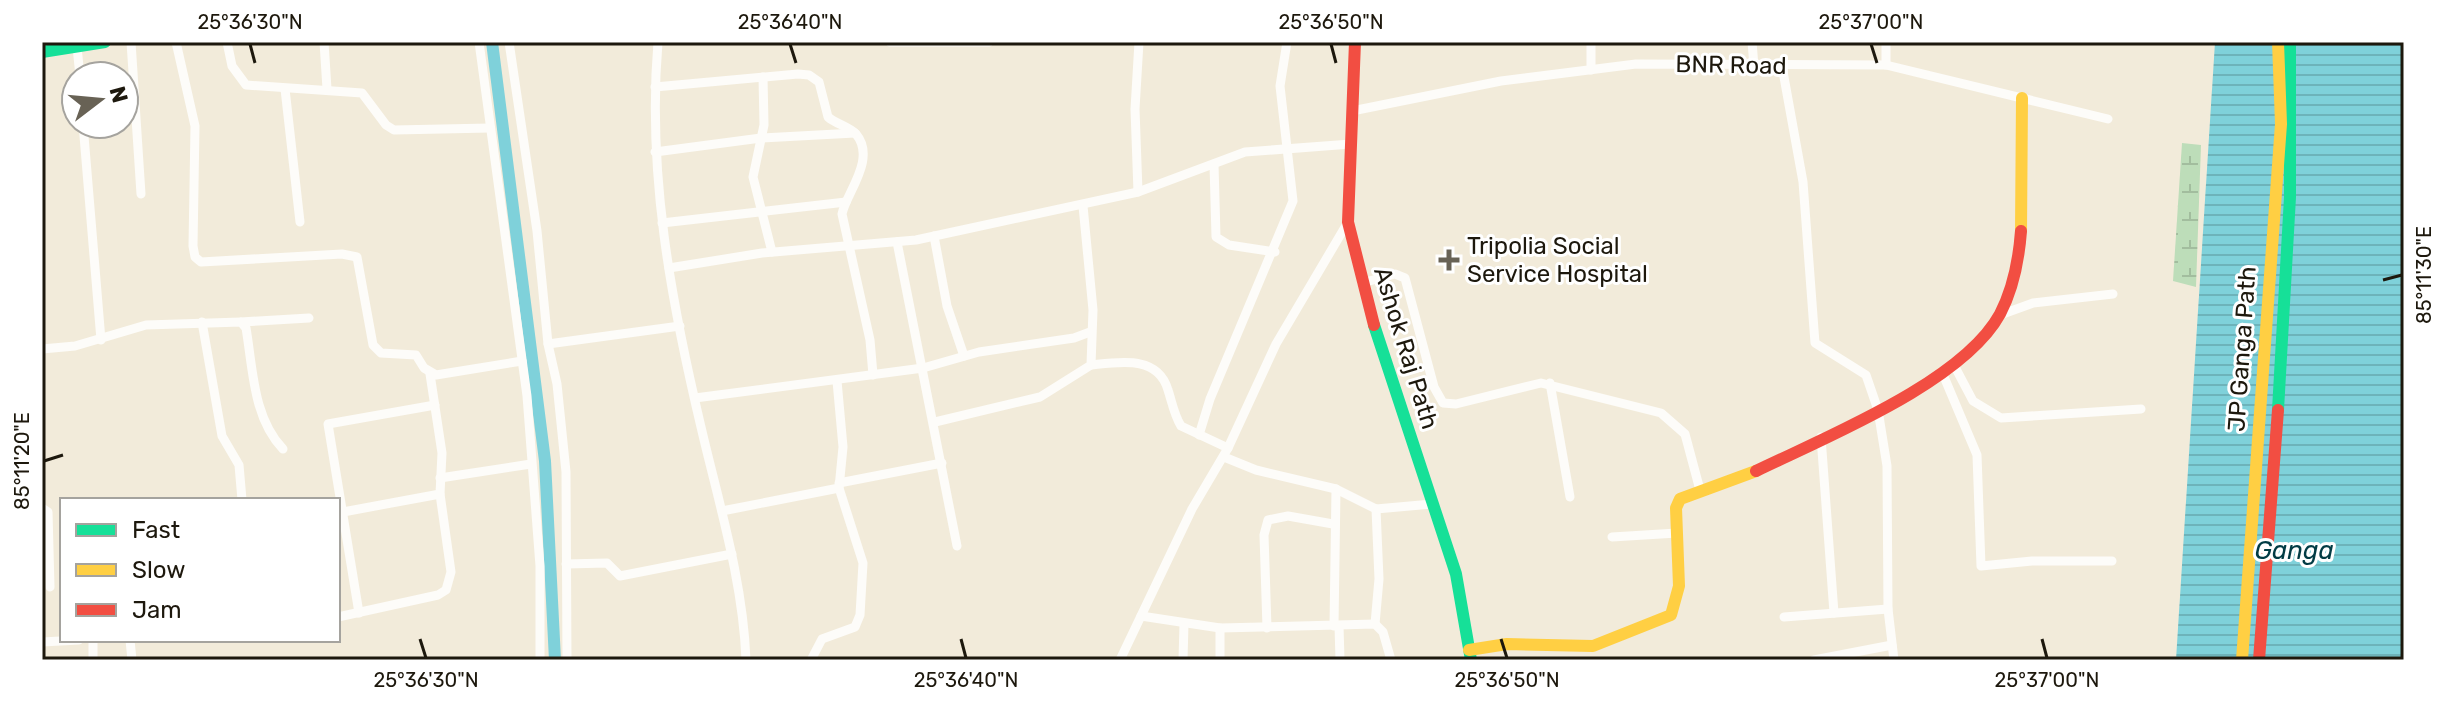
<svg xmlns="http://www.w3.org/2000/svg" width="2446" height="702" font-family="Rubik,sans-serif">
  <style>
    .wetland { fill: url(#wetland-marsh) }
    .water { fill: url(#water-rules) }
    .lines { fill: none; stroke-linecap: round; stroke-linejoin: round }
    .canal { stroke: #7fd1da; stroke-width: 12 }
    .street { stroke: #fdfcf9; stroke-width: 9 }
    .fast { stroke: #16e098; stroke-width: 12 }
    .slow { stroke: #ffcf43; stroke-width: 12 }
    .jam { stroke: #f24e42; stroke-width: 12 }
    .ticks { fill: none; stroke: #1d180d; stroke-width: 3 }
    .poi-dot { fill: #686255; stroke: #fff; stroke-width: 3 }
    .labels { text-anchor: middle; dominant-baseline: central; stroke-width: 6; stroke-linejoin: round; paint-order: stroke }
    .street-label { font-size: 24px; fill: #1d180d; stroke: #fff }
    .poi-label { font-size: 24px; fill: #1d180d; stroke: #fff; text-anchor: start }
    .water-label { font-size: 26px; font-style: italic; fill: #023c45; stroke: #fff }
    .neatline { fill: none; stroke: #1d180d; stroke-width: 3 }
    .ticks-label { font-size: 20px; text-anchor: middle; fill: #1d180d }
  </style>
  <defs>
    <pattern id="wetland-marsh" width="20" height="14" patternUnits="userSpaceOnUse" patternTransform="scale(2)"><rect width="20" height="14" fill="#bdddb9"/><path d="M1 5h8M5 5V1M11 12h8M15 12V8" fill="none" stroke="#a2bd9e"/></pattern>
    <pattern id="water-rules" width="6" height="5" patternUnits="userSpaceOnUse" patternTransform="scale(2)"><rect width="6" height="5" fill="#7fd1da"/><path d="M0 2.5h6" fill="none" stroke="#6db3ba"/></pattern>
  </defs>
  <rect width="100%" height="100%" fill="#f2ebda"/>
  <path class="wetland" d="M2182,143l19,2 -5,142 -23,-6z"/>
  <path class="water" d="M2215,42h189v618h-228z"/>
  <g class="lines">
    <path class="canal" d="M492,42l53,419 10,199"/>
    <g class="street">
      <path d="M131,42l10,152"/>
      <path d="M176,42l19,84 -2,120 2,11 6,5 141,-8 15,3 16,88 8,8 35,2 8,13 12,7 86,-14"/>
      <path d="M227,42l5,24 14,19 116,8 24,32 8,5 96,-2"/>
      <path d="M324,42l3,47"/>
      <path d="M479,42l48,354 13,170v94"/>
      <path d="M509,42l28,189 11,113 9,40 9,88 1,188"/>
      <path d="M658,42c-11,130 13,259 43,385 18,77 42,154 45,233"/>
      <path d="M890,42h99"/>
      <path d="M1752,42l2,24"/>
      <path d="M1886,42v23"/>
      <path d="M77,47l3,29"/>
      <path d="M1782,66l21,116 12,161 51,32 12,35 9,56 1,143 6,51"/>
      <path d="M1591,70v-28"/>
      <path d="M763,77l1,48 -11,52 19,75"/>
      <path d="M655,87l143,-13 11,1 10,7 9,35c8,7 20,9 28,17 21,25 -10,59 -14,80l28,126 3,35"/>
      <path d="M285,89l15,133"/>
      <path d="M1352,111l149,-30 135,-17 250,1 222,54"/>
      <path d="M83,124l18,216"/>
      <path d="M655,152l106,-14 94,-5"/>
      <path d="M1214,164l2,73 13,8 46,7"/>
      <path d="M1138,192l-3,-83 4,-67"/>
      <path d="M662,223l184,-21"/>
      <path d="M934,236l13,70 17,50"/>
      <path d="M897,242l60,304"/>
      <path d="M669,268l93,-15 154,-13 222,-48 107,-40 106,-8"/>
      <path d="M1362,283l33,-9 10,4 29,109 9,16 13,1 85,-21 120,30 24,21 15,56"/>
      <path d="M2000,315l33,-12 80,-9"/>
      <path d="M202,322l20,114 17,29 3,35"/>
      <path d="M241,322l68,-4"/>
      <path d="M548,344l132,-18"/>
      <path d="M42,349l33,-3 71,-21 95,-3 5,6c7,41 7,90 37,121"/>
      <path d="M1091,365c29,-3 67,-10 77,25 4,12 6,25 13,36l47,22"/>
      <path d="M1954,365l19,36 28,17 140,-9"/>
      <path d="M1942,372l35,83 4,111 51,-5h80"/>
      <path d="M1550,383l20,114"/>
      <path d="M695,398l228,-30 56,-16 95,-14 16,-6"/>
      <path d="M935,422l105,-25 51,-32 2,-55 -10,-104"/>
      <path d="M1199,435l11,-36 83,-198 -13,-115 7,-44"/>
      <path d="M1821,437l13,176"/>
      <path d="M1224,457l32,13 80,19 40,20 56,-5"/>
      <path d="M440,478l91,-14"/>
      <path d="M839,483l103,-20"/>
      <path d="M42,508l6,4 2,75"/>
      <path d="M722,511l117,-23"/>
      <path d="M343,512l97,-18"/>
      <path d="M1612,537l65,-4"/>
      <path d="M566,564l41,-1 13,13 112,-22"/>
      <path d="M359,613l-31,-189 107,-19"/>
      <path d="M1141,616l79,12 155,-4 8,8 8,28"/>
      <path d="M338,617l100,-22 8,-5 5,-18 -11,-78 2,-41 -12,-79"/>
      <path d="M1784,617l104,-8"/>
      <path d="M1375,624l4,-45 -3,-70"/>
      <path d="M1334,626l2,-137"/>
      <path d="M1339,626l1,34"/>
      <path d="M1220,628v32"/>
      <path d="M1267,628l-3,-93 4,-15 20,-4 45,8"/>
      <path d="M130,640l2,20"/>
      <path d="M42,642l37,-2"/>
      <path d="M93,660v-20"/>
      <path d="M811,660l11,-21 33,-12 5,-12 3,-52 -24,-75 4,-41 -6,-66"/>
      <path d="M1120,660l72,-151 36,-61 48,-104 72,-122"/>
      <path d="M1183,660l1,-36"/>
      <path d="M1814,660l78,-15"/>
    </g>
    <g class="fast">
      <path d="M42,52l63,-10"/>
      <path d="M1374,325l82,249 15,86"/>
      <path d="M2278,410l12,-213v-155"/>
    </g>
    <g class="slow">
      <path d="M2021,231l1,-133"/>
      <path d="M1469,650l38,-6 86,2 78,-31 8,-29 -3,-78 4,-9 76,-28"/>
      <path d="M2242,660l39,-536 -3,-82"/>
    </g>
    <g class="jam">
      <path d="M1355,42l-7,180 26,103"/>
      <path d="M1756,471c70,-34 207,-89 244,-157 13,-25 19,-56 21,-83"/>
      <path d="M2259,660l19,-250"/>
    </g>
  </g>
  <path class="ticks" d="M250,44l5,19M790,44l6,19M1331,44l5,19M1871,44l6,19M2383,280l19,-5M44,461l19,-6M420,639l6,19M961,639l5,19M1501,639l6,19M2042,639l5,19"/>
  <path class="poi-dot" d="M1445 248h8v8h8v8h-8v8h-8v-8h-8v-8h8z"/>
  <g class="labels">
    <g class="street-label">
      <text transform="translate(1731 65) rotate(1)">BNR Road</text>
      <text transform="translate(1406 348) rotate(73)">Ashok Raj Path</text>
      <text transform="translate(2242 349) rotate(-86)">JP Ganga Path</text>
    </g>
    <g class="poi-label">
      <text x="1467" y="246">Tripolia Social<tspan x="1467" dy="28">Service Hospital</tspan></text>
    </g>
    <g class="water-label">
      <text x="2294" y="550">Ganga</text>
    </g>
  </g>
  <rect width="2446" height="702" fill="none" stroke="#ffffff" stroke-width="88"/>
  <rect x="60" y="498" width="280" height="144" fill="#ffffff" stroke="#a5a39e" stroke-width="2"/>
  <rect x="76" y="524" width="40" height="12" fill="#16e098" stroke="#a5a39e" stroke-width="2"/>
  <text x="132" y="538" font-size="24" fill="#1d180d">Fast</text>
  <rect x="76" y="564" width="40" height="12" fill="#ffcf43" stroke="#a5a39e" stroke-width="2"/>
  <text x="132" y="578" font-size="24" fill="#1d180d">Slow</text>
  <rect x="76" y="604" width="40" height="12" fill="#f24e42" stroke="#a5a39e" stroke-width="2"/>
  <text x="132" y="618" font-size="24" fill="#1d180d">Jam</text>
  <g transform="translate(100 100) rotate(74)"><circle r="38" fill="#ffffff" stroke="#a5a39e" stroke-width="2"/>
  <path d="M0-6L14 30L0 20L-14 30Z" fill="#686255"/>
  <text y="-12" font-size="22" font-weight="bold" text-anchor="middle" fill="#1d180d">N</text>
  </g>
  <rect x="44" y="44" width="2358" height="614" class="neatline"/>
  <g class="ticks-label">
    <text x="250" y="29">25°36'30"N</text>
    <text x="790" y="29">25°36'40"N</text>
    <text x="1331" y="29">25°36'50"N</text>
    <text x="1871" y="29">25°37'00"N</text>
    <text transform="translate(2424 275) rotate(-90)" y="7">85°11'30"E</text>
    <text transform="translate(22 461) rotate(-90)" y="7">85°11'20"E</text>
    <text x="426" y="687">25°36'30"N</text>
    <text x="966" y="687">25°36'40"N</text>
    <text x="1507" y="687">25°36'50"N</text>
    <text x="2047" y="687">25°37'00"N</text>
  </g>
</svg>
